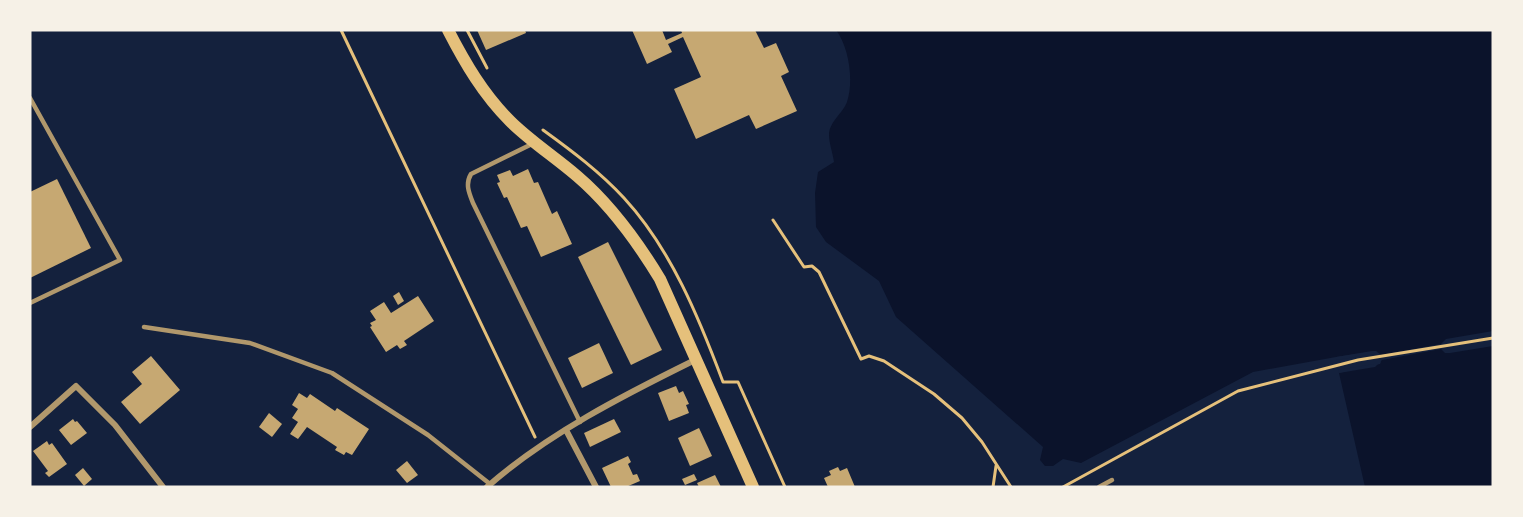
<svg xmlns="http://www.w3.org/2000/svg" width="1523" height="517" font-family="'Golos Text',sans-serif">
  <style>
    .water { fill: #0b132b }
    .pier { fill: #14213d }
    .building { fill: #c6a872 }
    .lines { fill: none; stroke-linecap: round; stroke-linejoin: round }
    .path { stroke: #e5c07b; stroke-width: 3 }
    .service { stroke: #b1986c; stroke-width: 4.5 }
    .minor { stroke: #b1986c; stroke-width: 6 }
    .secondary { stroke: #e5c07b; stroke-width: 12 }
  </style>
  <rect width="100%" height="100%" fill="#14213d"/>
  <path class="water" d="M836,30h657v457h-128l-26,-114 41,-9 1,-2 -5,-11 -40,6 -83,15 -172,91 -18,-4 -10,7h-8l-5,-6 3,-13 -147,-130 -17,-36 -53,-39 -10,-15 -1,-34 3,-21 16,-10c-1,-8 -5,-19 -5,-27 0,-13 14,-22 18,-33 7,-21 2,-55 -11,-72z"/>
  <path class="pier" d="M1493,331v15l-43,7h-5l-4,-4 -59,11 -7,7 -36,6 -1,-3 36,-6 5,-4 -4,-6 -39,6v-3l36,-6h4l5,4 60,-11 5,-5z"/>
  <g class="building">
    <path d="M477,30h48l1,3 -40,17z"/>
    <path d="M632,30h30l4,10 16,-7 -1,-3h74l9,18 12,-5 13,29 -8,4 16,35 -41,18 -7,-14 -53,24 -22,-50 27,-12 -18,-40 -15,7 4,8 -25,12z"/>
    <path d="M528,169l6,14 4,-1 14,32 5,-3 15,33 -31,13 -14,-31 -6,2 -14,-31 -3,1 -7,-15 3,-1 -3,-7 13,-5 3,6z"/>
    <path d="M57,179l34,69 -61,30v-86z"/>
    <path d="M608,242l54,108 -31,15 -53,-108z"/>
    <path d="M399,292l5,9 -6,4 -5,-9z"/>
    <path d="M418,296l16,25 -30,20 3,4 -7,4 -3,-4 -11,7 -16,-25 2,-1 -2,-3 6,-3 -6,-9 14,-9 7,11z"/>
    <path d="M599,343l14,30 -31,15 -14,-30z"/>
    <path d="M151,356l29,34 -40,34 -19,-22 21,-18 -10,-12z"/>
    <path d="M676,386l3,7 4,-2 6,13 -3,1 3,8 -20,8 -11,-28z"/>
    <path d="M299,393l8,5 3,-4 25,17 2,-3 32,21 -17,26 -6,-3 -2,3 -9,-5 2,-3 -30,-20 -9,12 -8,-5 8,-12 -6,-4 6,-9 -6,-4z"/>
    <path d="M269,413l13,11 -10,13 -13,-10z"/>
    <path d="M73,419l2,3 2,-1 10,12 -16,12 -12,-15z"/>
    <path d="M614,419l7,13 -31,15 -6,-14z"/>
    <path d="M699,428l13,28 -22,10 -12,-28z"/>
    <path d="M47,441l2,4 3,-2 15,21 -18,13 -4,-4 3,-2 -15,-20z"/>
    <path d="M628,456l3,6 -3,2 5,11 4,-1 3,7 -14,6h-15l-9,-19z"/>
    <path d="M407,461l11,14 -11,8 -11,-13z"/>
    <path d="M838,467l2,4 7,-3 8,19h-27l-4,-9 7,-3 -2,-4z"/>
    <path d="M83,468l9,11 -8,7 -9,-11z"/>
    <path d="M694,474l3,6 -12,5 -3,-6z"/>
    <path d="M715,475l6,12h-22l-2,-4z"/>
  </g>
  <g class="lines">
    <g class="path">
      <path d="M341,30l194,407"/>
      <path d="M467,30l20,38"/>
      <path d="M543,130c29,21 57,42 81,68 47,51 75,120 99,184h15l47,105"/>
      <path d="M773,220l31,47 8,-1 7,6 42,87 8,-3 15,5 50,33 28,24 20,24 29,45"/>
      <path d="M993,487l3,-21"/>
      <path d="M1063,487l175,-96 120,-31 135,-22"/>
    </g>
    <g class="service">
      <path d="M30,98l90,162 -90,43"/>
      <path d="M532,144l-61,30c-6,10 -2,19 2,29l107,219"/>
      <path d="M144,327l106,16 82,30 96,62 62,49"/>
      <path d="M1099,487l13,-7"/>
    </g>
    <g class="minor">
      <path d="M30,427l46,-41 39,39 48,62"/>
      <path d="M566,430l30,57"/>
      <path d="M487,487c60,-53 137,-92 208,-127"/>
    </g>
    <path class="secondary" d="M448,30c17,33 35,64 62,91 20,20 45,36 67,55 34,29 60,65 83,103l93,208"/>
  </g>
  <rect width="1523" height="517" fill="none" stroke="#f6f1e7" stroke-width="63"/>
</svg>
